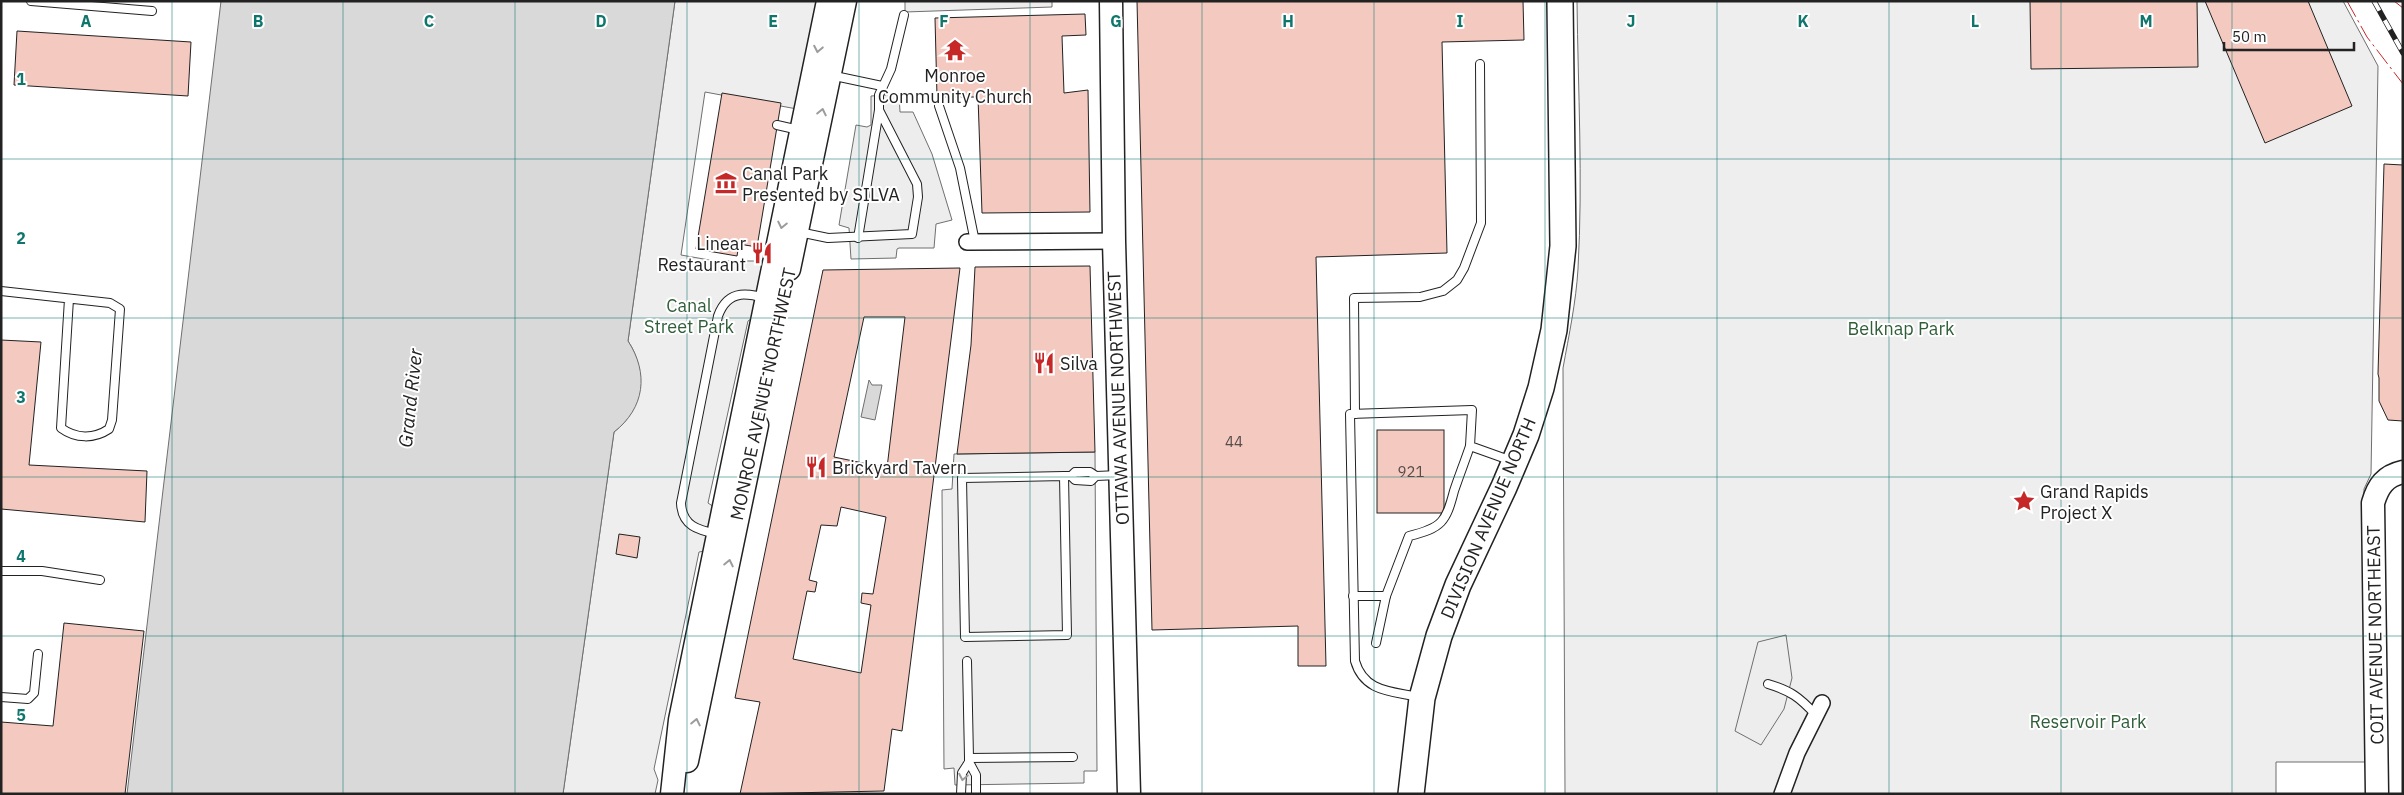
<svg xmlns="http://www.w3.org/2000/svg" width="2404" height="795" font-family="'IBM Plex Sans',sans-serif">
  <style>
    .green { fill: #eee; stroke: #6f6f6f }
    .parking { fill: #ededed; stroke: #6f6f6f }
    .water { fill: #d9d9d9; stroke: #6f6f6f }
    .building { fill: #f3c9c0; stroke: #222; fill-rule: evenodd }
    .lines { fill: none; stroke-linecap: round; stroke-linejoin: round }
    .lane-casing { stroke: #222; stroke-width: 10 }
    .street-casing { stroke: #222; stroke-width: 18 }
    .secondary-casing { stroke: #222; stroke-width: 25 }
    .primary-casing { stroke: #222; stroke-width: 28 }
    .lane { stroke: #fff; stroke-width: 8 }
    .street { stroke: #fff; stroke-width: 15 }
    .secondary { stroke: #fff; stroke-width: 22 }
    .primary { stroke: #fff; stroke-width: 25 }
    .rail-casing { stroke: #222; stroke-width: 5.5 }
    .rail { stroke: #fff; stroke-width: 4; stroke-dasharray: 11; stroke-linecap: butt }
    .power { stroke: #c62828; stroke-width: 1; stroke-dasharray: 18 4 2.5 4; stroke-linecap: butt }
    .oneway { stroke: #9c9c9c }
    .grid { fill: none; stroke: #0f766e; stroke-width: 1; stroke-opacity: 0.55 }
    .labels { text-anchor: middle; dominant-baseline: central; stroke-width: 4; stroke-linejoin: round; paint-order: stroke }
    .number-label { font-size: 15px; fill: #564c4a }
    .poi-label { font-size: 18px; fill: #222; stroke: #fff; text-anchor: start }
    .park-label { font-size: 18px; fill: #2f5e38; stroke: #fff }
    .street-label { font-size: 18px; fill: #222; stroke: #fff }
    .water-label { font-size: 19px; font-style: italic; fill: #222; stroke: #fff }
    .grid-label { font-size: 16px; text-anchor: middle; font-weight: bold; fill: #0f766e; stroke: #fff; stroke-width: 4; stroke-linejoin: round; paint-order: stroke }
  </style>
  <rect width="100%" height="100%" fill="#fff"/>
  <g class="green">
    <path d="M675,1h144l-22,108 -92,-17 -24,163 34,6h50l-14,58 -3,2 -40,182 6,4 -9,44 -6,1 -45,217 4,11 -3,14h-92l51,-362c29,-22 34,-61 14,-91z"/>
    <path d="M1577,1h766l35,65 -7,408 -7,15 2,273h-90v32h-711l-2,-426c6,-33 13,-66 15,-99 5,-89 0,-179 -1,-268z"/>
  </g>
  <g class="parking">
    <path d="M905,1h147v6l-147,5z"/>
    <path d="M899,94l1,18h13l19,42 20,66 -16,4 -2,24h-35l-2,1 -1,9 -45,1 -2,-31 -10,-3 17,-100 11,2 4,-2v-29z"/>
    <path d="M1095,452l2,319h-13v12l-129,2 -1,-17 -10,1 -2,-279 10,-1 2,-35z"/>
    <path d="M1786,635l6,43 -8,31 -23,36 -26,-14 23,-89z"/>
  </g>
  <g class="water">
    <path d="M221,1h454l-47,340c21,32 17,67 -14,91l-51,362h-436z"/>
    <path d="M869,380l3,5h10l-7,35 -14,-3z"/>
  </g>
  <g class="building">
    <path d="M1137,1h386l1,39 -82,2 5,211 -131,4 10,409h-28v-40l-146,4z"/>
    <path d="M2030,1h167l1,66 -167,2z"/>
    <path d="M2205,1h103l44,105 -87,37z"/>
    <path d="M1085,14l1,21 -24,1 2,57 24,-3 2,122 -108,1 -4,-116h-41l-2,-79z"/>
    <path d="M17,31l174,11 -3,54 -174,-11z"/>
    <path d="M722,93l59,10 -24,144 -18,-3 -2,12 -41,-7z"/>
    <path d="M2384,164l19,1v256l-15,-1 -9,-19v-23l-1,-4z"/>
    <path d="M1090,266l5,186 -138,2 14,-109 4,-78z"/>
    <path d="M960,268l-58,463 -10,-2 -8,62 -144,3 20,-92 -25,-4 88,-428zM864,317h41l-18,151 -53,-11zM841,507l45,10 -13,77 -11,-1 -1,10 10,2 -10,68 -68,-14 14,-68 8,1 2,-10 -8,-2 12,-55 16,1z"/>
    <path d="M1,340l40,2 -12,123 118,6 -2,51 -144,-13z"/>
    <rect x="1377" y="430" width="67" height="83"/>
    <path d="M619,534l21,3 -3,21 -21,-4z"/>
    <path d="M64,623l80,8 -19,163h-124v-72l52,4z"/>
  </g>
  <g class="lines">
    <g class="lane-casing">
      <g id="lane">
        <path d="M31,1l121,10"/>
        <path d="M830,75l52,11"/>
        <path d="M939,106l21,62 15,74"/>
        <path d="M777,125l22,5"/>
        <path d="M799,232l29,6 84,-4 6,-37 -1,-13 -38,-74v-15l12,-26 13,-54"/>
        <path d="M858,238l21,-128"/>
        <path d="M1,291l109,12 10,6 -8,111 -3,9c-15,10 -33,10 -48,-1l8,-129"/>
        <path d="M1355,414l-1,-116 66,-1 23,-6 14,-11 7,-12 17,-45 -1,-159"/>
        <path d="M1064,476l3,159 -102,2 -3,-159 102,-2h7"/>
        <path d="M1096,476l-6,-4h-15l-4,4 4,4 16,1 5,-5 23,-1"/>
        <path d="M717,534c-19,-4 -35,-8 -36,-31l37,-187c12,-33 38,-20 64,-13"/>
        <path d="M1,571h41l58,9"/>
        <path d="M1353,596h33l23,-60c33,-8 37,-14 45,-45 5,-15 11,-30 16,-45"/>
        <path d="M1376,643l10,-47"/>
        <path d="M967,661l2,97"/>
        <path d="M1768,684c23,7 31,13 47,30"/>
        <path d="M1,697l27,2 6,-6 4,-39"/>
        <path d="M1418,697c-27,-6 -54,-5 -63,-36l-5,-247 122,-4 -2,36 42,15"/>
        <path d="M969,762l7,13v19"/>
        <path d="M961,794l1,-21 7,-11v-4l104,-1"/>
      </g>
    </g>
    <g class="street-casing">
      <g id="street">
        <path d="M967,242l147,-1"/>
        <path d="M1782,794l15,-41 25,-50"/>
      </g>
    </g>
    <g class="secondary-casing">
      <g id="secondary">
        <path d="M1111,1l3,240 15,553"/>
        <path d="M789,269l56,-268"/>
        <path d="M687,761l70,-336"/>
        <path d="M672,794l8,-74 148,-719"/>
        <path d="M2377,794l-4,-291c5,-17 12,-27 30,-31"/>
      </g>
    </g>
    <g class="primary-casing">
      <path id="primary" d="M1411,794l11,-96 17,-62 19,-51 46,-98 22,-52 15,-47 13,-58 9,-84 -3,-245"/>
    </g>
    <use href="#lane" class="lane"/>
    <use href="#street" class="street"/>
    <use href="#secondary" class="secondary"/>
    <use href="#primary" class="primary"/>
    <g class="rail-casing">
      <path id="rail" d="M2374,1l29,52"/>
    </g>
    <use href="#rail" class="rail"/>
    <g class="power">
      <path d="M2347,1l20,36 36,47"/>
      <path d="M2394,1l9,7"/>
    </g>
  </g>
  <defs><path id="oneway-chevron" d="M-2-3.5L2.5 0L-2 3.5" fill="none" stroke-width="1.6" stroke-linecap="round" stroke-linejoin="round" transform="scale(1.25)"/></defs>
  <g class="oneway">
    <use href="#oneway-chevron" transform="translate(818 49) rotate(101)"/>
    <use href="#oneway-chevron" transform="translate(822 112) rotate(-78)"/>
    <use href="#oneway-chevron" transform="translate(782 225) rotate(102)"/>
    <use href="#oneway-chevron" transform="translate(729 563) rotate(-78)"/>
    <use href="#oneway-chevron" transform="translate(696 722) rotate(-78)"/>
    <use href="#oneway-chevron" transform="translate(963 777) rotate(101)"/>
  </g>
  <path class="grid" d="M172,1v793M343,1v793M515,1v793M687,1v793M859,1v793M1030,1v793M1202,1v793M1374,1v793M1545,1v793M1717,1v793M1889,1v793M2061,1v793M2232,1v793M1,159h2402M1,318h2402M1,477h2402M1,636h2402"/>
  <defs>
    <g id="temple-bare" transform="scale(1.725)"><path d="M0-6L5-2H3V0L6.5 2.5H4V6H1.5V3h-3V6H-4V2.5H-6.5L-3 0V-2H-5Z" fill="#c62828" stroke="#fff" stroke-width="2.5" paint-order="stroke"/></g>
    <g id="museum-bare" transform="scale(1.725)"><path d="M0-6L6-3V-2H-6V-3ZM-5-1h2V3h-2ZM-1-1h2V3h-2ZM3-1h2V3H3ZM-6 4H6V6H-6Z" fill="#c62828" stroke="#fff" stroke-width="2.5" paint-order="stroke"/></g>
    <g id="restaurant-bare" transform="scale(1.725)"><path d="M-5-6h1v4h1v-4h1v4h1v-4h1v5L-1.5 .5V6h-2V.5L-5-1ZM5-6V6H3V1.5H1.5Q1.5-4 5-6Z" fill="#c62828" stroke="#fff" stroke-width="2.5" paint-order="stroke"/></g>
    <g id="sight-bare" transform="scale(1.725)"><path d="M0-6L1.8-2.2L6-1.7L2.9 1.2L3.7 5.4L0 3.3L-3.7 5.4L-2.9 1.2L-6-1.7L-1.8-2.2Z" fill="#c62828" stroke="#fff" stroke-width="2.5" paint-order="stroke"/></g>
  </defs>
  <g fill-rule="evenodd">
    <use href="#temple-bare" x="955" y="50"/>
    <use href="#museum-bare" x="726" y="183"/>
    <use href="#restaurant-bare" x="762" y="253"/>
    <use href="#restaurant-bare" x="1044" y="363"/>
    <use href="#restaurant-bare" x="816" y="467"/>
    <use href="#sight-bare" x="2024" y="501"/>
  </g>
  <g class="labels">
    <g class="number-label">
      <text x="1234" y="441">44</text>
      <text x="1411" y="471">921</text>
    </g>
    <g class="poi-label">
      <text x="955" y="75" text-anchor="middle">Monroe<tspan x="955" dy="21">Community Church</tspan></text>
      <text x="742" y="173">Canal Park<tspan x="742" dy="21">Presented by SILVA</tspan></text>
      <text x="746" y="243" text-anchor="end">Linear<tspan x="746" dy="21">Restaurant</tspan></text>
      <text x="1060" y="363">Silva</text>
      <text x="832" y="467">Brickyard Tavern</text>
      <text x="2040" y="491">Grand Rapids<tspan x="2040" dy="21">Project X</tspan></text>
    </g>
    <g class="park-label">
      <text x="689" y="305">Canal<tspan x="689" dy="21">Street Park</tspan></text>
      <text x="1901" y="328">Belknap Park</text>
      <text x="2088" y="721">Reservoir Park</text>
    </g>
    <g class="street-label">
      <text transform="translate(763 394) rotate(-78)">MONROE AVENUE NORTHWEST</text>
      <text transform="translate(1118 398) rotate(-92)">OTTAWA AVENUE NORTHWEST</text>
      <text transform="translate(1488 518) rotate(-67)">DIVISION AVENUE NORTH</text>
      <text transform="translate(2375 635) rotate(-91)">COIT AVENUE NORTHEAST</text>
    </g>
    <g class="water-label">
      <text transform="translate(410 398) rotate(-84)">Grand River</text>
    </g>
  </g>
  <g class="grid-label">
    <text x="86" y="27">A</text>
    <text x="258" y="27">B</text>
    <text x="429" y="27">C</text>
    <text x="601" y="27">D</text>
    <text x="773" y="27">E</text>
    <text x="944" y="27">F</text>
    <text x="1116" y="27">G</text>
    <text x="1288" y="27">H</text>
    <text x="1460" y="27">I</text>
    <text x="1631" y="27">J</text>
    <text x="1803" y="27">K</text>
    <text x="1975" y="27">L</text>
    <text x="2146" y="27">M</text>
    <text x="21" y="85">1</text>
    <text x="21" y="244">2</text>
    <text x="21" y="403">3</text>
    <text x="21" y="562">4</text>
    <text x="21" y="721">5</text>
  </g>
  <rect width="2404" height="795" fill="none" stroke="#222222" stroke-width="5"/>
  <path d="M2224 42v8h130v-8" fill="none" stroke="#222222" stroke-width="2.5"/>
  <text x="2232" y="42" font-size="15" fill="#222222" stroke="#ffffff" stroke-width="4" paint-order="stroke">50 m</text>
</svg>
